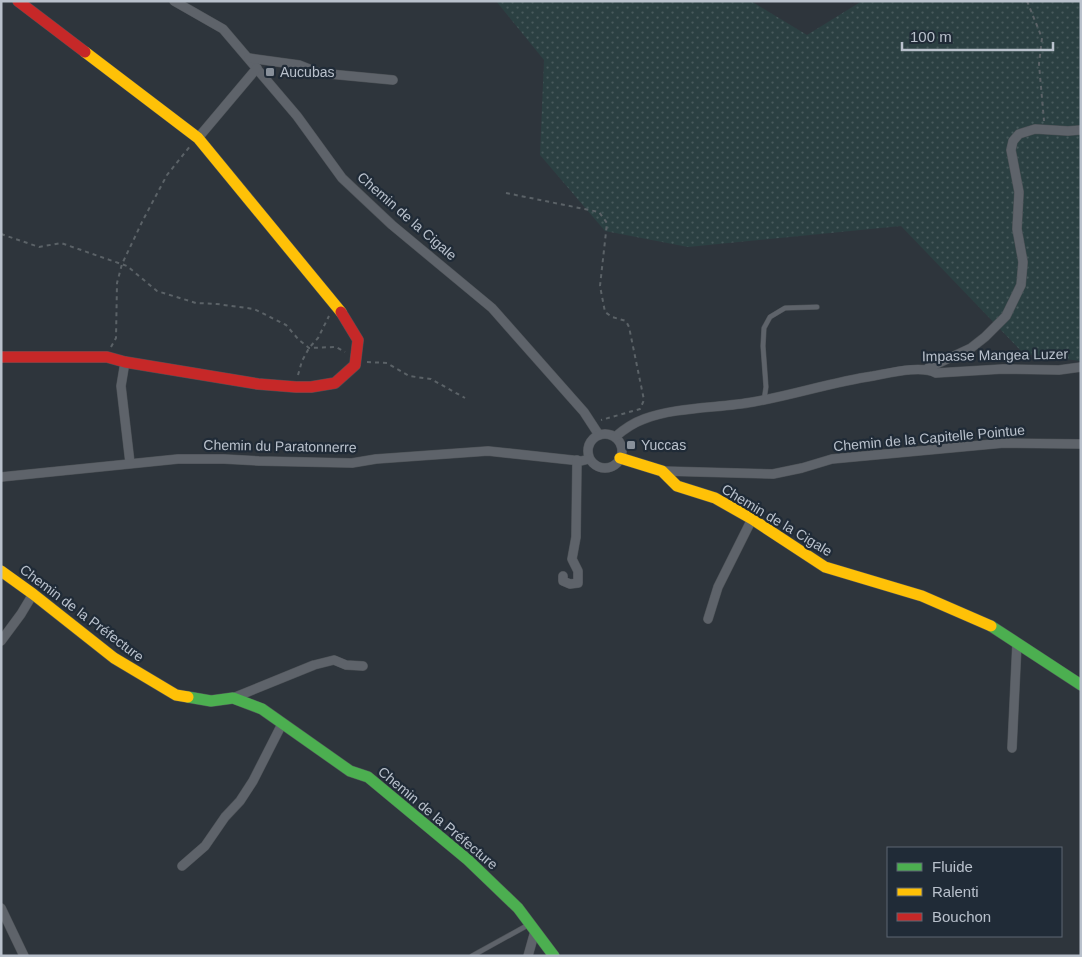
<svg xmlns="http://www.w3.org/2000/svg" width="1082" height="957" font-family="Helvetica,sans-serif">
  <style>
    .grass { fill: url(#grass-dots) }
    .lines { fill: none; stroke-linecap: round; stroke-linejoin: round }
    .lane-casing { stroke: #4c5156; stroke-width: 5.5 }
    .street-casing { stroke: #4c5156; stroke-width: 10 }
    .fast-casing { stroke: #4c5156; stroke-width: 12 }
    .slow-casing { stroke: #4c5156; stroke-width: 12 }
    .jam-casing { stroke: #4c5156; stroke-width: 12 }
    .path { stroke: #5b6267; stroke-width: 2; stroke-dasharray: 4 4; stroke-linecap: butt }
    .lane { stroke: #5e636a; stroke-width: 4.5 }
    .street { stroke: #5e636a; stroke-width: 9 }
    .fast { stroke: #4caf50; stroke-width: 11 }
    .slow { stroke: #ffc107; stroke-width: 11 }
    .jam { stroke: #c62828; stroke-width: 11 }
    .poi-dot { fill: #88909a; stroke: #202b37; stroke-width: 2 }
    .labels { text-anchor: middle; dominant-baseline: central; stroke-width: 4.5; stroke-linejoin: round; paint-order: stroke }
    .poi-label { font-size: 14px; fill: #b9c1cc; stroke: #202b37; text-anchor: start }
    .street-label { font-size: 14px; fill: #b9c1cc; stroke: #202b37 }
  </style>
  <defs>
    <pattern id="grass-dots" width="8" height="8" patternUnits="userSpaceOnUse" patternTransform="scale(1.25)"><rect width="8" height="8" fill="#2b4042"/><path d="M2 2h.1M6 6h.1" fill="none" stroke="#485a5c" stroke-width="1.8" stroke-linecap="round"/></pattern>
  </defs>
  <rect width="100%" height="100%" fill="#2e353c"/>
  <path class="grass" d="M496,1h255l56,34 55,-34h219v360l-57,-7 -123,-128 -213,21 -83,-16 -65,-76 4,-95z"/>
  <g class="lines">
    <g class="lane-casing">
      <g id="lane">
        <path d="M764,400l2,-13 -3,-41 1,-18 6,-11 15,-9 32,-1"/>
        <path d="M472,956l56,-31"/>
      </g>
    </g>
    <g class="street-casing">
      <g id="street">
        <path d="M174,1l49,28 74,87 45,62 50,47 100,83 92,104 15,23"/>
        <path d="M249,58l50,7 20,8 74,7"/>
        <path d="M198,138l59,-70"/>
        <path d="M125,362l-4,24 9,77"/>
        <path d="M928,368l43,-20 14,-11 21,-21 15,-31 2,-23 -6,-33 2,-37 -8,-42 2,-9 6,-7 16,-5 33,2 13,-1"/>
        <circle cx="605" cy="451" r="17"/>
        <path d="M615,437c8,-7 18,-14 29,-18 30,-12 76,-11 109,-17 41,-7 79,-20 120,-26 17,-3 48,-11 63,-3l67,-4 56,1 22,-3"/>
        <path d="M662,471l111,3 29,-6 30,-9 172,-16 77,1"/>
        <path d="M1,477l177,-18h46l35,2 93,2 24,-4 112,-8 93,10 8,-2"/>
        <path d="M563,576v5l7,3 8,-1v-12l-6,-12 4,-22 1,-77"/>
        <path d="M708,619l10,-32 34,-68"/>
        <path d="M1,641l20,-27 12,-20"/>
        <path d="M233,698l81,-33 20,-5 12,5 17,1"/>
        <path d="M1012,748l5,-105"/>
        <path d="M182,866l23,-20 20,-29 15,-16 13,-20 29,-57"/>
        <path d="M1,908l23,48"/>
        <path d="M528,956l7,-25"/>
      </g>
    </g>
    <g class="fast-casing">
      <g id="fast">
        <path d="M991,626l90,59"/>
        <path d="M188,697l23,4 22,-3 29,11 88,62 18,6 100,83 50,48 36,48"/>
      </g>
    </g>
    <g class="slow-casing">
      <g id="slow">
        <path d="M85,52l113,86 143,174"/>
        <path d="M620,458l42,13 15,15 38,12 37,21 73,48 97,29 69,30"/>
        <path d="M1,571l32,23 81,64 62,37 12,2"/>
      </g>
    </g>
    <g class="jam-casing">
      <g id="jam">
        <path d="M18,1l67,51"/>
        <path d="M1,357h106l18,5 133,22 38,3h15l24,-4 20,-18 3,-25 -17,-28"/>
      </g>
    </g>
    <g class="path">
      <path d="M1027,1l15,37 -3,26 5,57"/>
      <path d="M506,193l93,19 8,11 -7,63 5,26 7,5 14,4 3,6 15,73 -4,9 -39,11"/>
      <path d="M1,234l38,13 22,-4 66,23 30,25 39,12 21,1 37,5 32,16 13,15 10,8 27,-1 9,5"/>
      <path d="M111,347l5,-9 1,-55 5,-19 21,-44 24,-45 24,-30"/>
      <path d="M367,362l20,1 22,13 22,3 34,19"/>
      <path d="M298,375l4,-14 7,-13 9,-10 11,-22"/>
    </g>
    <use href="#lane" class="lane"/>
    <use href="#street" class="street"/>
    <use href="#fast" class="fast"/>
    <use href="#slow" class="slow"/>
    <use href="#jam" class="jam"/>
  </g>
  <g class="poi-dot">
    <rect x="265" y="67" width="10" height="10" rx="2.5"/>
    <rect x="626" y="440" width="10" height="10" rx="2.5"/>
  </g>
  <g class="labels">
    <g class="poi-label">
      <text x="280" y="72">Aucubas</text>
      <text x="641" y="445">Yuccas</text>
    </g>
    <g class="street-label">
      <text transform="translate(407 216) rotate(41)">Chemin de la Cigale</text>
      <text transform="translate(995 355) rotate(-1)">Impasse Mangea Luzer</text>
      <text transform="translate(929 438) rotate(-5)">Chemin de la Capitelle Pointue</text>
      <text transform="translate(280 446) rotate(1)">Chemin du Paratonnerre</text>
      <text transform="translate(777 520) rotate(31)">Chemin de la Cigale</text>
      <text transform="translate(82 613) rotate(37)">Chemin de la Préfecture</text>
      <text transform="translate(438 818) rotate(40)">Chemin de la Préfecture</text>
    </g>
  </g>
  <rect width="1082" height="957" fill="none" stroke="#b9c1cc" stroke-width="5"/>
  <rect x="887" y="847" width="175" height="90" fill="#202b37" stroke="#5d6773"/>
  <rect x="897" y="863" width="25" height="8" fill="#4caf50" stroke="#5d6773"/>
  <text x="932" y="872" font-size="15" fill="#b9c1cc">Fluide</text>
  <rect x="897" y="888" width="25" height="8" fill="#ffc107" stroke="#5d6773"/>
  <text x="932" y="897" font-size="15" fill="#b9c1cc">Ralenti</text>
  <rect x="897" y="913" width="25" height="8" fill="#c62828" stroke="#5d6773"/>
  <text x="932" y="922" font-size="15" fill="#b9c1cc">Bouchon</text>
  <path d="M902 42v8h151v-8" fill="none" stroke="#b9c1cc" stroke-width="2.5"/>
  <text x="910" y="42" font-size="15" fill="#b9c1cc" stroke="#202b37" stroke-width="4" paint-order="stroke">100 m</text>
</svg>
